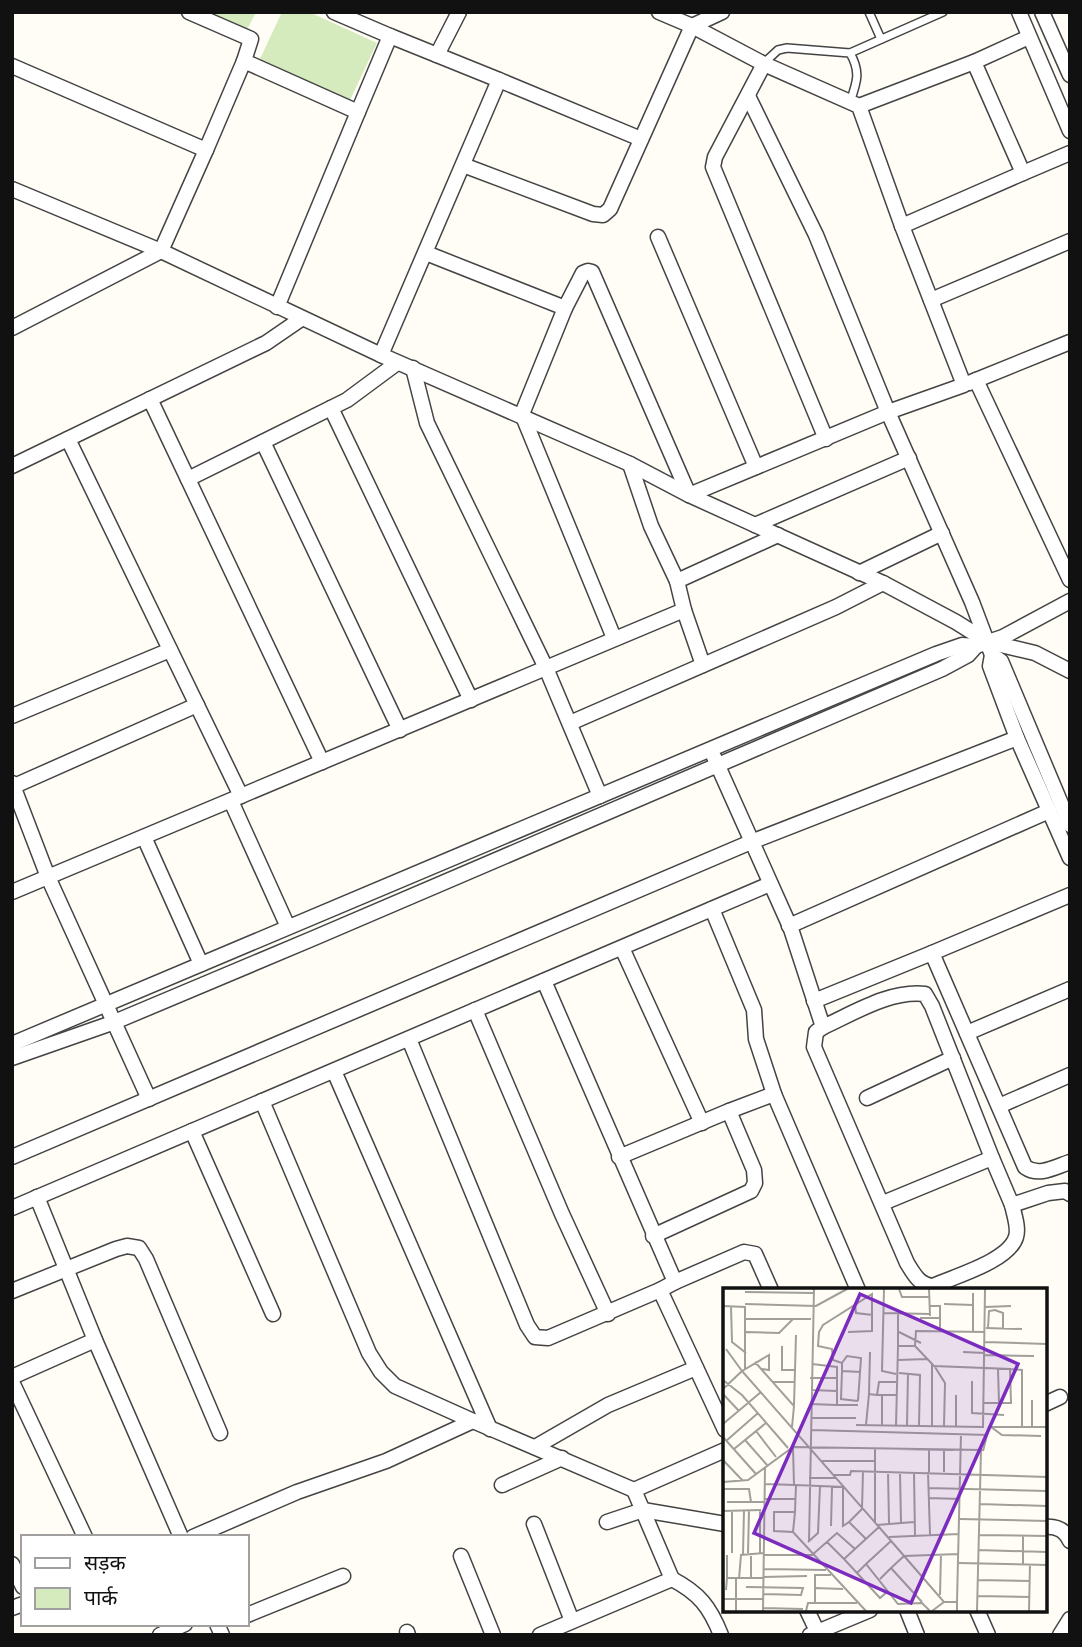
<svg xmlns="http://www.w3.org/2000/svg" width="1082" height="1647" font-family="Bitter,'Noto Sans Devanagari',serif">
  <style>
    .green { fill: #d5ebbd }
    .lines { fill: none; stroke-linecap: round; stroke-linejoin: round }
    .service-casing { stroke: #444; stroke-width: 10 }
    .minor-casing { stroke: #444; stroke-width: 17 }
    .service { stroke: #fff; stroke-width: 7 }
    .minor { stroke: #fff; stroke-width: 14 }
    .inset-road { fill: none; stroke: #a09f9a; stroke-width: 2 }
    .view { fill: #7b2cbf; fill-opacity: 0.15; stroke: #7b2cbf; stroke-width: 3.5 }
    .inset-edge { fill: none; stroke: #111; stroke-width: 3.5 }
  </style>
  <rect width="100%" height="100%" fill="#fffdf5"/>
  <g class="green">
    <path d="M211,12h45l-9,18z"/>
    <path d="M282,12h27l68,31 -27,57 -90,-41z"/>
  </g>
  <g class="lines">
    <g class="service-casing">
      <g id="service">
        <path d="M869,12l12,27"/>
        <path d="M850,53l93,-41"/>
        <path d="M764,63l14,-13 9,-2 63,5c11,19 7,29 0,49"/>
      </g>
    </g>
    <g class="minor-casing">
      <g id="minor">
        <path d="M189,12l62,27 -7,22 114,51 32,-76 -56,-24"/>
        <path d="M659,12l33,14 72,38 95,42 115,-44 49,111 -121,53 -43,-120"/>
        <path d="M1019,12l51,119"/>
        <path d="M1042,12l28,63"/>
        <path d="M437,55l22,-43"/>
        <path d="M974,62l55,-25"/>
        <path d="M764,64l-49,93 -2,10 113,272"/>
        <path d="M12,66l194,84 38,-89"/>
        <path d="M499,80l142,59"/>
        <path d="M748,96l68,139 72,177 84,190 20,53 -2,11 27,72 53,120"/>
        <path d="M463,165l130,49 10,1 7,-6 82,-183 30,-14"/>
        <path d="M1023,173l47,-20"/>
        <path d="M12,189l149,62 220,104 118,-275 -109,-44"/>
        <path d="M658,237l98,230"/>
        <path d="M426,253l139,55 -43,106 92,224"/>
        <path d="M931,300l139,-59"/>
        <path d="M277,307l81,-195"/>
        <path d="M565,308l18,-35 5,-2 4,1 97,223 199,-83 76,-27 -62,-159"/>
        <path d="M12,328l149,-77 45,-101"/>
        <path d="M381,355l249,109 59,31 194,88 73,39 32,20 47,11 35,18"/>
        <path d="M413,368l14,55 119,245 54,128"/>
        <path d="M976,380l94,200"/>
        <path d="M969,383l101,-41"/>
        <path d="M150,399l172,363"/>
        <path d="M331,408l140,292"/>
        <path d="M68,439l173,357"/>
        <path d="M263,442l137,288"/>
        <path d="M630,464l21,62 26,55"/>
        <path d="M12,466l254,-123 35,-24"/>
        <path d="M188,479l159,-79 50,-37"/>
        <path d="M755,525l154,-67"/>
        <path d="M859,573l83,-40"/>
        <path d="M684,610l19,55"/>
        <path d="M992,655l9,6 69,164"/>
        <path d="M12,716l158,-66"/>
        <path d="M570,723l266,-116 47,-24"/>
        <path d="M714,757l77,172 32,98c31,-14 67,-37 102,-33l7,12 60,152"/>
        <path d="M12,783l36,94 101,222"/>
        <path d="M12,787l185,-82"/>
        <path d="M231,801l57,126"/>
        <path d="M144,837l57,127"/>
        <path d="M12,892l672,-282 -7,-29 101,-46"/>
        <path d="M712,909l42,101 2,29 18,55 -45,17"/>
        <path d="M789,926l260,-115"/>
        <path d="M622,948l80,175"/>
        <path d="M932,953l138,-58"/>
        <path d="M544,981l131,301 -15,8 65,140"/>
        <path d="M814,1001l118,-48 93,214c14,10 30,0 45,-5"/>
        <path d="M475,1010l87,204 46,100"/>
        <path d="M823,1027l-7,5 -2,15 93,216c7,11 12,22 26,23 22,-10 76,-25 83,-49 3,-9 -2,-23 -4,-32"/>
        <path d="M967,1033l103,-44"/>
        <path d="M409,1039l118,286 8,12 13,1 112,-48"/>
        <path d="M12,1044l924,-390 26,-9 14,1 27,-9 67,-36"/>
        <path d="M12,1058l100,-35 202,-85 628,-269 26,-14 8,-9"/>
        <path d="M334,1071l156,358"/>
        <path d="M774,1094l84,196"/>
        <path d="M867,1098l86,-40"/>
        <path d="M262,1101l107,252 12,19 14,14 78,35"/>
        <path d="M999,1106l71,-31"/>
        <path d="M192,1131l81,183"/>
        <path d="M12,1157l739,-315 266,-104"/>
        <path d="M619,1157l110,-46 25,59 1,13 -4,8 -98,45"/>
        <path d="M37,1197l58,143 86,197"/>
        <path d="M883,1203l109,-45 20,47 36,-12 17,-2 5,3"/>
        <path d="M12,1208l758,-324"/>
        <path d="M675,1282l69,-30 11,2 16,36"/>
        <path d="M12,1291l104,-42 11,-3 12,2 7,11 74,174"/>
        <path d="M12,1377l83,-37"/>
        <path d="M12,1382l73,155"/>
        <path d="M1045,1404l15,-7"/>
        <path d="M535,1447l73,-42 88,-37"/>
        <path d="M502,1485l60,-27"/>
        <path d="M607,1522l36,-12 82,14"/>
        <path d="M534,1524l38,97"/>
        <path d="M1045,1527c12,-1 20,3 25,14"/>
        <path d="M193,1537l104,-45 89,-31 87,-40 161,69"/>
        <path d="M461,1556l32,79"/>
        <path d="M12,1564l11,23"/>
        <path d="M672,1579c27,14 38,28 49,56"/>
        <path d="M12,1608l11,-4"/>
        <path d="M807,1610l10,21"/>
        <path d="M907,1610l10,25"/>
        <path d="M977,1610l11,25"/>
        <path d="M247,1615l96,-39"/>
        <path d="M217,1624l5,11"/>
        <path d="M407,1632l1,3"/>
        <path d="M160,1635l25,-11"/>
        <path d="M540,1635l132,-56 -38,-89 91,-40"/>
        <path d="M810,1635l60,-25"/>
        <path d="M1060,1635l10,-16"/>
      </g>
    </g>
    <use href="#service" class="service"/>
    <use href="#minor" class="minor"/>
  </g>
  <g transform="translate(723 1288)">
    <rect width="324" height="324" fill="#fffdf5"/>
    <path class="inset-road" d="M161,1l-2,82 14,3M176,1l3,8h27M206,1l1,27M22,4l69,1M22,16l71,2 31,-17M132,16l1,9 17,2M221,16l29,1M0,18l22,1v62M8,18l1,36 14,11M207,18h10v12M262,19l26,-1M161,25l46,1M175,26v32M197,30h20v13M23,31h65M263,40l36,1M265,40l1,-17 6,-1 8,3v15M23,44l33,1 14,-14M125,44l24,-1v-37l-49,31 -4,7 -1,14 14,3 1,11 9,3v8l19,1M176,44l22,11M250,44v-39M262,54l62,2M59,58v24h14M192,58l19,20 76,3 1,34h-27M3,61l16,22 27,-16v15l-7,-1M240,64l22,1M262,67l49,1M175,72l29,-1M32,74l39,44 -2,21M119,75l5,-7 14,2 -3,43M89,76l25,3v38h21M212,79l10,16 -1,43M275,81l1,34M287,81l12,1v57M119,83l-1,28 17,2M176,85l21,2 -1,51M87,90h28M0,92l19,15 46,53M249,93v32l32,2M50,94h22M0,101l19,-18 137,156M88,102l26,1M0,106l16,17M146,106l1,-42M159,107v31M173,107h-19l2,-13h17M87,116l27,1M71,117l2,-70M88,130h45M0,136l38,-32M133,137l128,2M143,137l3,-31 8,1M173,138l2,-80h17l1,-15 69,1M184,138l1,-53M209,138v-62M233,139v-32M260,139l2,-138M268,139l11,8 39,1M309,139v-27M88,142l177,5M33,143l20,26M0,149l33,37M22,152l22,25M3,153l32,-28M70,159l1,38M11,161l32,-26M173,161l57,1M206,162v22M221,162v22M260,163l6,-24h58M0,172l20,21M99,173h53M140,183l-1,38 -13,13 17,17M165,183l1,52M177,184l1,50M191,184l1,64M205,184l2,63M111,187h16l1,-4 196,6M86,190h26M0,194l25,-2 45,-33 191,3M42,196l30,1M205,200l119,3M0,201h26l2,13M205,210l32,1M41,211h31M4,214h37M256,216l68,2M0,223l38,-1M72,224l1,-27 47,2v39l6,-4M237,231l87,2M152,235v-74M154,237l37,-3M108,238l1,-39M70,244l2,-20h-21v19l19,1 73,79M255,247l69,1M300,248v28M166,249l70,-3M86,253l5,-252M85,254l10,-9 2,-47M104,254l17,17M255,262l69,2M9,265v-43M25,265l1,-43M28,265v25M37,265v-43M20,266l1,-44M41,267h48l25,-22 18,16M236,275l88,2M143,276l25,-23M168,280l13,-12 55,-2M41,281l62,1M134,285l-13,-14 35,-32 65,75M40,289l44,-1M4,290v-23M16,291l2,-24 23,-2M157,291l11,-11 31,34M254,292l53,1M23,299l57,1 -2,7 -38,-1M92,300v-13h16M3,302l1,-12h36M164,304l-7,6 -23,-25 9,-9 32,40 24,-1 8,8M217,307l1,-41M254,308l53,1M0,311h40M92,314v-14l28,1M234,314l4,-168M40,320l40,1M13,323v-32M40,323l2,-143M83,323l2,-8h49M209,323l12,-9h13v9M254,323l4,-161M306,323l1,-47"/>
    <path class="view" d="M137,6l158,70 -107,239 -157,-70z"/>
    <rect width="324" height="324" class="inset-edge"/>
  </g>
  <rect width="1082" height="1647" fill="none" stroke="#111111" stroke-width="28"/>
  <rect x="21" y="1535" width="228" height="91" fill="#ffffff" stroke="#a0a0a0" stroke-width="2"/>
  <rect x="35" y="1558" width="35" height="10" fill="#ffffff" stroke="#a0a0a0" stroke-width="2"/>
  <text x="84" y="1570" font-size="21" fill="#111111">सड़क</text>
  <rect x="35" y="1588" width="35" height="21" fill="#d5ebbd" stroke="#a0a0a0" stroke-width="2"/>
  <text x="84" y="1605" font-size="21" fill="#111111">पार्क</text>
</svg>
